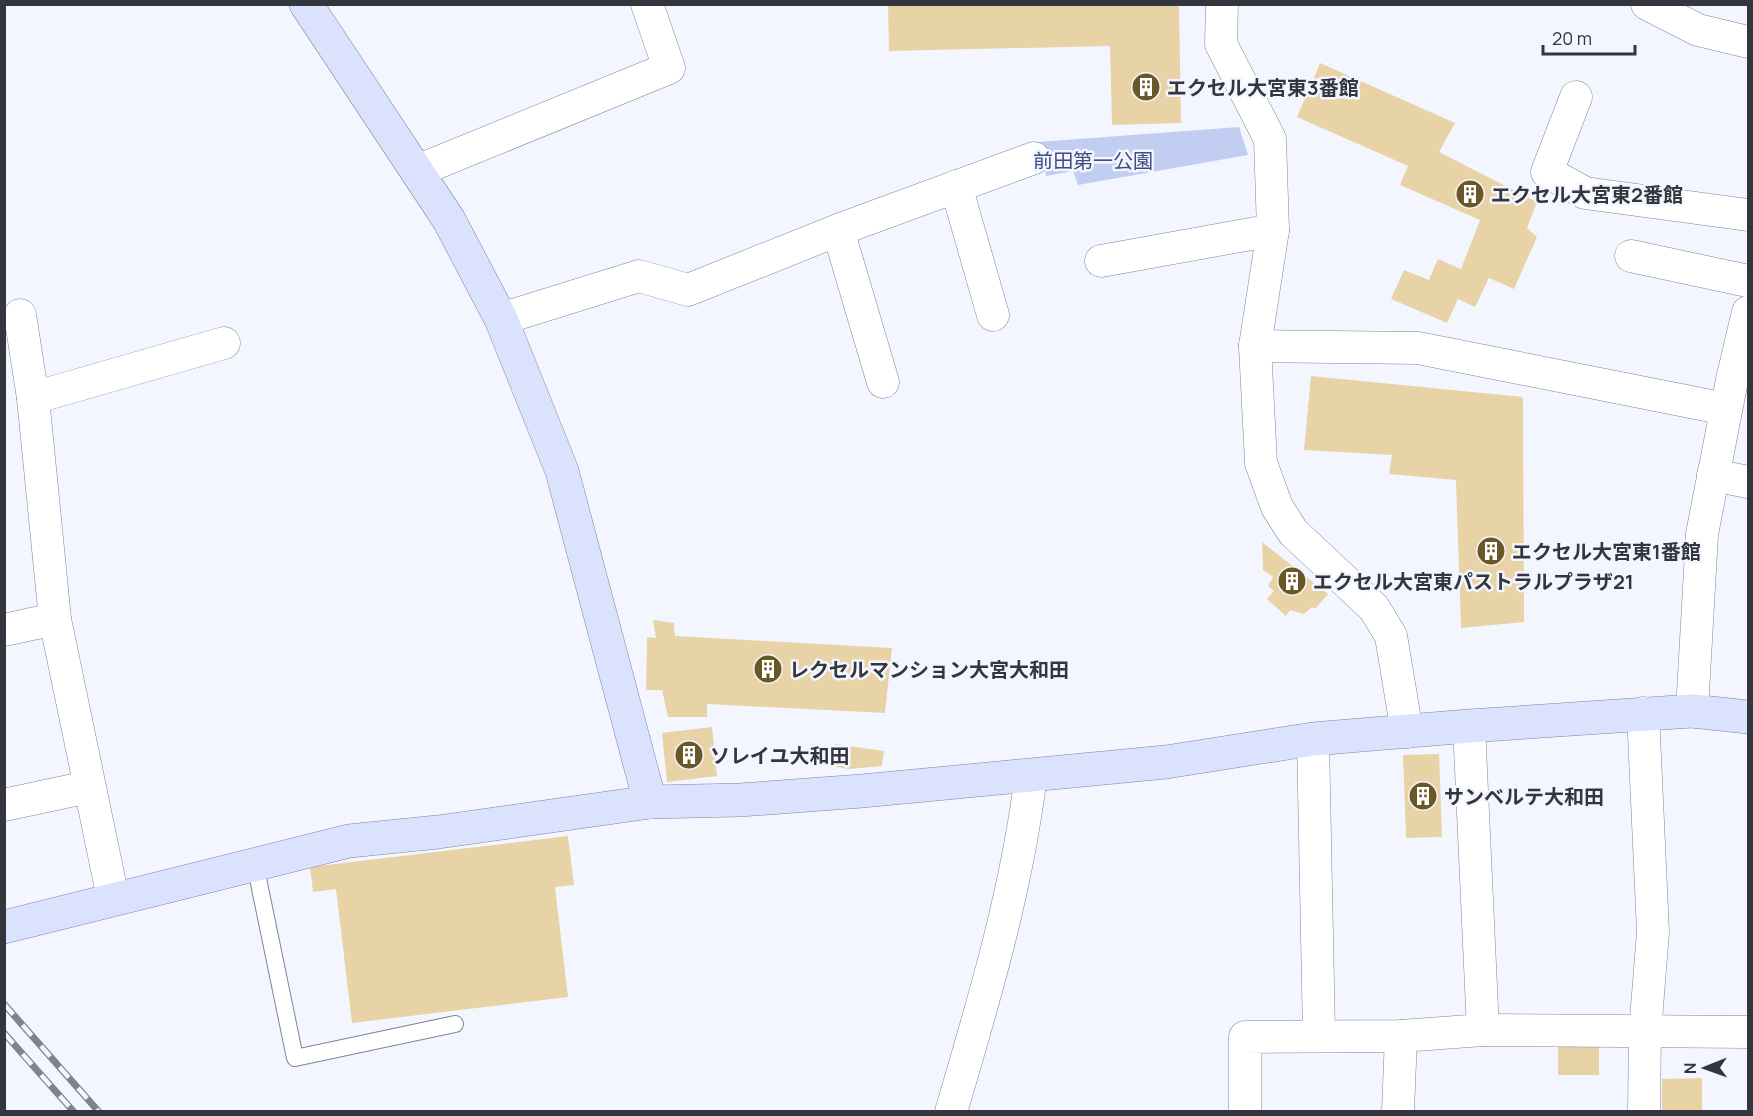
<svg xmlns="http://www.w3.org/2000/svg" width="1753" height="1116" font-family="Manrope,'Noto Sans JP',sans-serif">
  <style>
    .green { fill: #c2cef1 }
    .building { fill: #e7d3a6 }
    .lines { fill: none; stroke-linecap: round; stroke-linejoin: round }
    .lane-casing { stroke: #7f8598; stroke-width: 18 }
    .street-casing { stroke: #7f8598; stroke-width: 33 }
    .secondary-casing { stroke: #7f8598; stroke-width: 34 }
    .lane { stroke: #fff; stroke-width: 16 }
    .street { stroke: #fff; stroke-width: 32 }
    .secondary { stroke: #dae2fe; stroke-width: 33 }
    .rail-casing { stroke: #81838b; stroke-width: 7 }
    .rail { stroke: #f4f6ff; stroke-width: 4.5; stroke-dasharray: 14; stroke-linecap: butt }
    .labels { text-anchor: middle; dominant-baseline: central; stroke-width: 5; stroke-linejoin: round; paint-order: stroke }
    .poi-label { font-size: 20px; font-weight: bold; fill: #34363e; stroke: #f4f6ff; text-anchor: start }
    .park-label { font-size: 20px; fill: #3e4c83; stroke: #f4f6ff }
  </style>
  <rect width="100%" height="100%" fill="#f4f6ff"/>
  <path class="green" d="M1239,127l9,28 -170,30 -5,-14 -27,5 -8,-34z"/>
  <g class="building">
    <path d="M888,4h291l2,119 -69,2 -2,-79 -221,5z"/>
    <path d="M1320,63l135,60 -16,29 98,50 -10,26 10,9 -23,52 -25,-11 -14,29 -17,-8 -11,24 -56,-24 13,-29 25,10 9,-21 23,10 19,-49 -80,-35 8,-19 -111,-49z"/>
    <path d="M1311,376l212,21 1,225 -63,6 -5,-148 -67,-6 3,-19 -88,-5z"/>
    <path d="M1262,542l66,52 -13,15 -3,-2 -8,7 -14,-4 -4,6 -19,-17 7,-8 -6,-5 5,-9 -10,-7z"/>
    <path d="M653,620l21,3 1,13 217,12 -7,65 -178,-9v13h-39l-6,-27h-16l1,-53 9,1z"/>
    <path d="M712,727l5,49 -50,6 -5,-49z"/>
    <path d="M835,744l49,7 -2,15 -34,3 -16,-3z"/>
    <path d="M1439,754l3,83 -36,1 -3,-83z"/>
    <path d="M568,836l6,49 -19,2 13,110 -216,26 -16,-134 -23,3 -3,-25z"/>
    <path d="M1599,1042v33h-41v-32z"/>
    <path d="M1702,1078v34h-40v-33z"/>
  </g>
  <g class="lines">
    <g class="lane-casing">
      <path id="lane" d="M255,864l40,194 160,-34"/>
    </g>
    <g class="street-casing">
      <g id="street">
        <path d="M1222,4l-1,40 49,95 3,91 -18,116 6,117 16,44 16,25 81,76 17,28 16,96"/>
        <path d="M1647,4l51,26 50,12"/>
        <path d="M1576,97l-29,75 38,21 163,22"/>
        <path d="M417,171l252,-103 -22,-64"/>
        <path d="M956,186l37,129"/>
        <path d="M838,230l45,152"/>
        <path d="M1631,256l117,25"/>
        <path d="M1101,261l172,-31"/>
        <path d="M20,315l13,83"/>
        <path d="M501,319l138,-43 49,14 150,-60 196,-72"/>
        <path d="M1255,346l163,2 308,61"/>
        <path d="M1713,475l35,7"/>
        <path d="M4,630l51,-11"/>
        <path d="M1692,711l10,-177 30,-154 16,-68"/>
        <path d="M1643,713l10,219 -8,100 -1,80"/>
        <path d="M1469,726l14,304"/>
        <path d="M1313,739l6,295"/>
        <path d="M4,805l84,-18"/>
        <path d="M113,898l-58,-279 -22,-221 191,-55"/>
        <path d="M951,1112c33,-112 66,-222 80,-337"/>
        <path d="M1245,1112v-75l156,-1 82,-6 265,2"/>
        <path d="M1398,1112l3,-76"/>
      </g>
    </g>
    <g class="secondary-casing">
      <g id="secondary">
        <path d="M306,4l143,216 52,99 61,152 88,331"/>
        <path d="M4,927l345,-86 89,-9 212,-30 90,-2 122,-9 304,-29 147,-23 156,-13 223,-15 56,6"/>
      </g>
    </g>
    <use href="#lane" class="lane"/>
    <use href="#street" class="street"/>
    <use href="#secondary" class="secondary"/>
    <g class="rail-casing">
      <g id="rail">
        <path d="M4,1004l95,108"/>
        <path d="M4,1033l70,79"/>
      </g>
    </g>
    <use href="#rail" class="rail"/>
  </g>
  <defs>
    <g id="building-disc" transform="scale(1.5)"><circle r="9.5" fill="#6b5726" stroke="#f4f6ff"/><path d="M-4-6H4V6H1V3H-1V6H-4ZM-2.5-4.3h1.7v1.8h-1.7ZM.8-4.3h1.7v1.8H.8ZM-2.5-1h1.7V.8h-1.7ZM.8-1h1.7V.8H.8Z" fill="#fff"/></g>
  </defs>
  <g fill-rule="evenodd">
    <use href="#building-disc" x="1146" y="87"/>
    <use href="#building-disc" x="1470" y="194"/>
    <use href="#building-disc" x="1491" y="551"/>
    <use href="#building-disc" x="1292" y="581"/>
    <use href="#building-disc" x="768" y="669"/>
    <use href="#building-disc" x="689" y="755"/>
    <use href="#building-disc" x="1423" y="796"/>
  </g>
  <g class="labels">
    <g class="poi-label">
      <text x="1167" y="87">エクセル大宮東3番館</text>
      <text x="1491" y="194">エクセル大宮東2番館</text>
      <text x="1512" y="551">エクセル大宮東1番館</text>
      <text x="1313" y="581">エクセル大宮東パストラルプラザ21</text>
      <text x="789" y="669">レクセルマンション大宮大和田</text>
      <text x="710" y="755">ソレイユ大和田</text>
      <text x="1444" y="796">サンベルテ大和田</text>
    </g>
    <g class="park-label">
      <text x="1093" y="160">前田第一公園</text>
    </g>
  </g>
  <rect width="1753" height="1116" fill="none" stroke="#34363e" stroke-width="12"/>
  <g transform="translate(1705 1068) rotate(269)" stroke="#f4f6ff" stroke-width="4.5" paint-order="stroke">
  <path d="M0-4.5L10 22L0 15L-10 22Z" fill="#34363e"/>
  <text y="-9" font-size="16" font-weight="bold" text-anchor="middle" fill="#34363e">N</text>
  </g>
  <path d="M1543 45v9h92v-9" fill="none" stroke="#34363e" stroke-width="3"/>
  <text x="1552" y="45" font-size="18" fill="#34363e" stroke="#f4f6ff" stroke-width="4.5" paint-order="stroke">20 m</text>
</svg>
